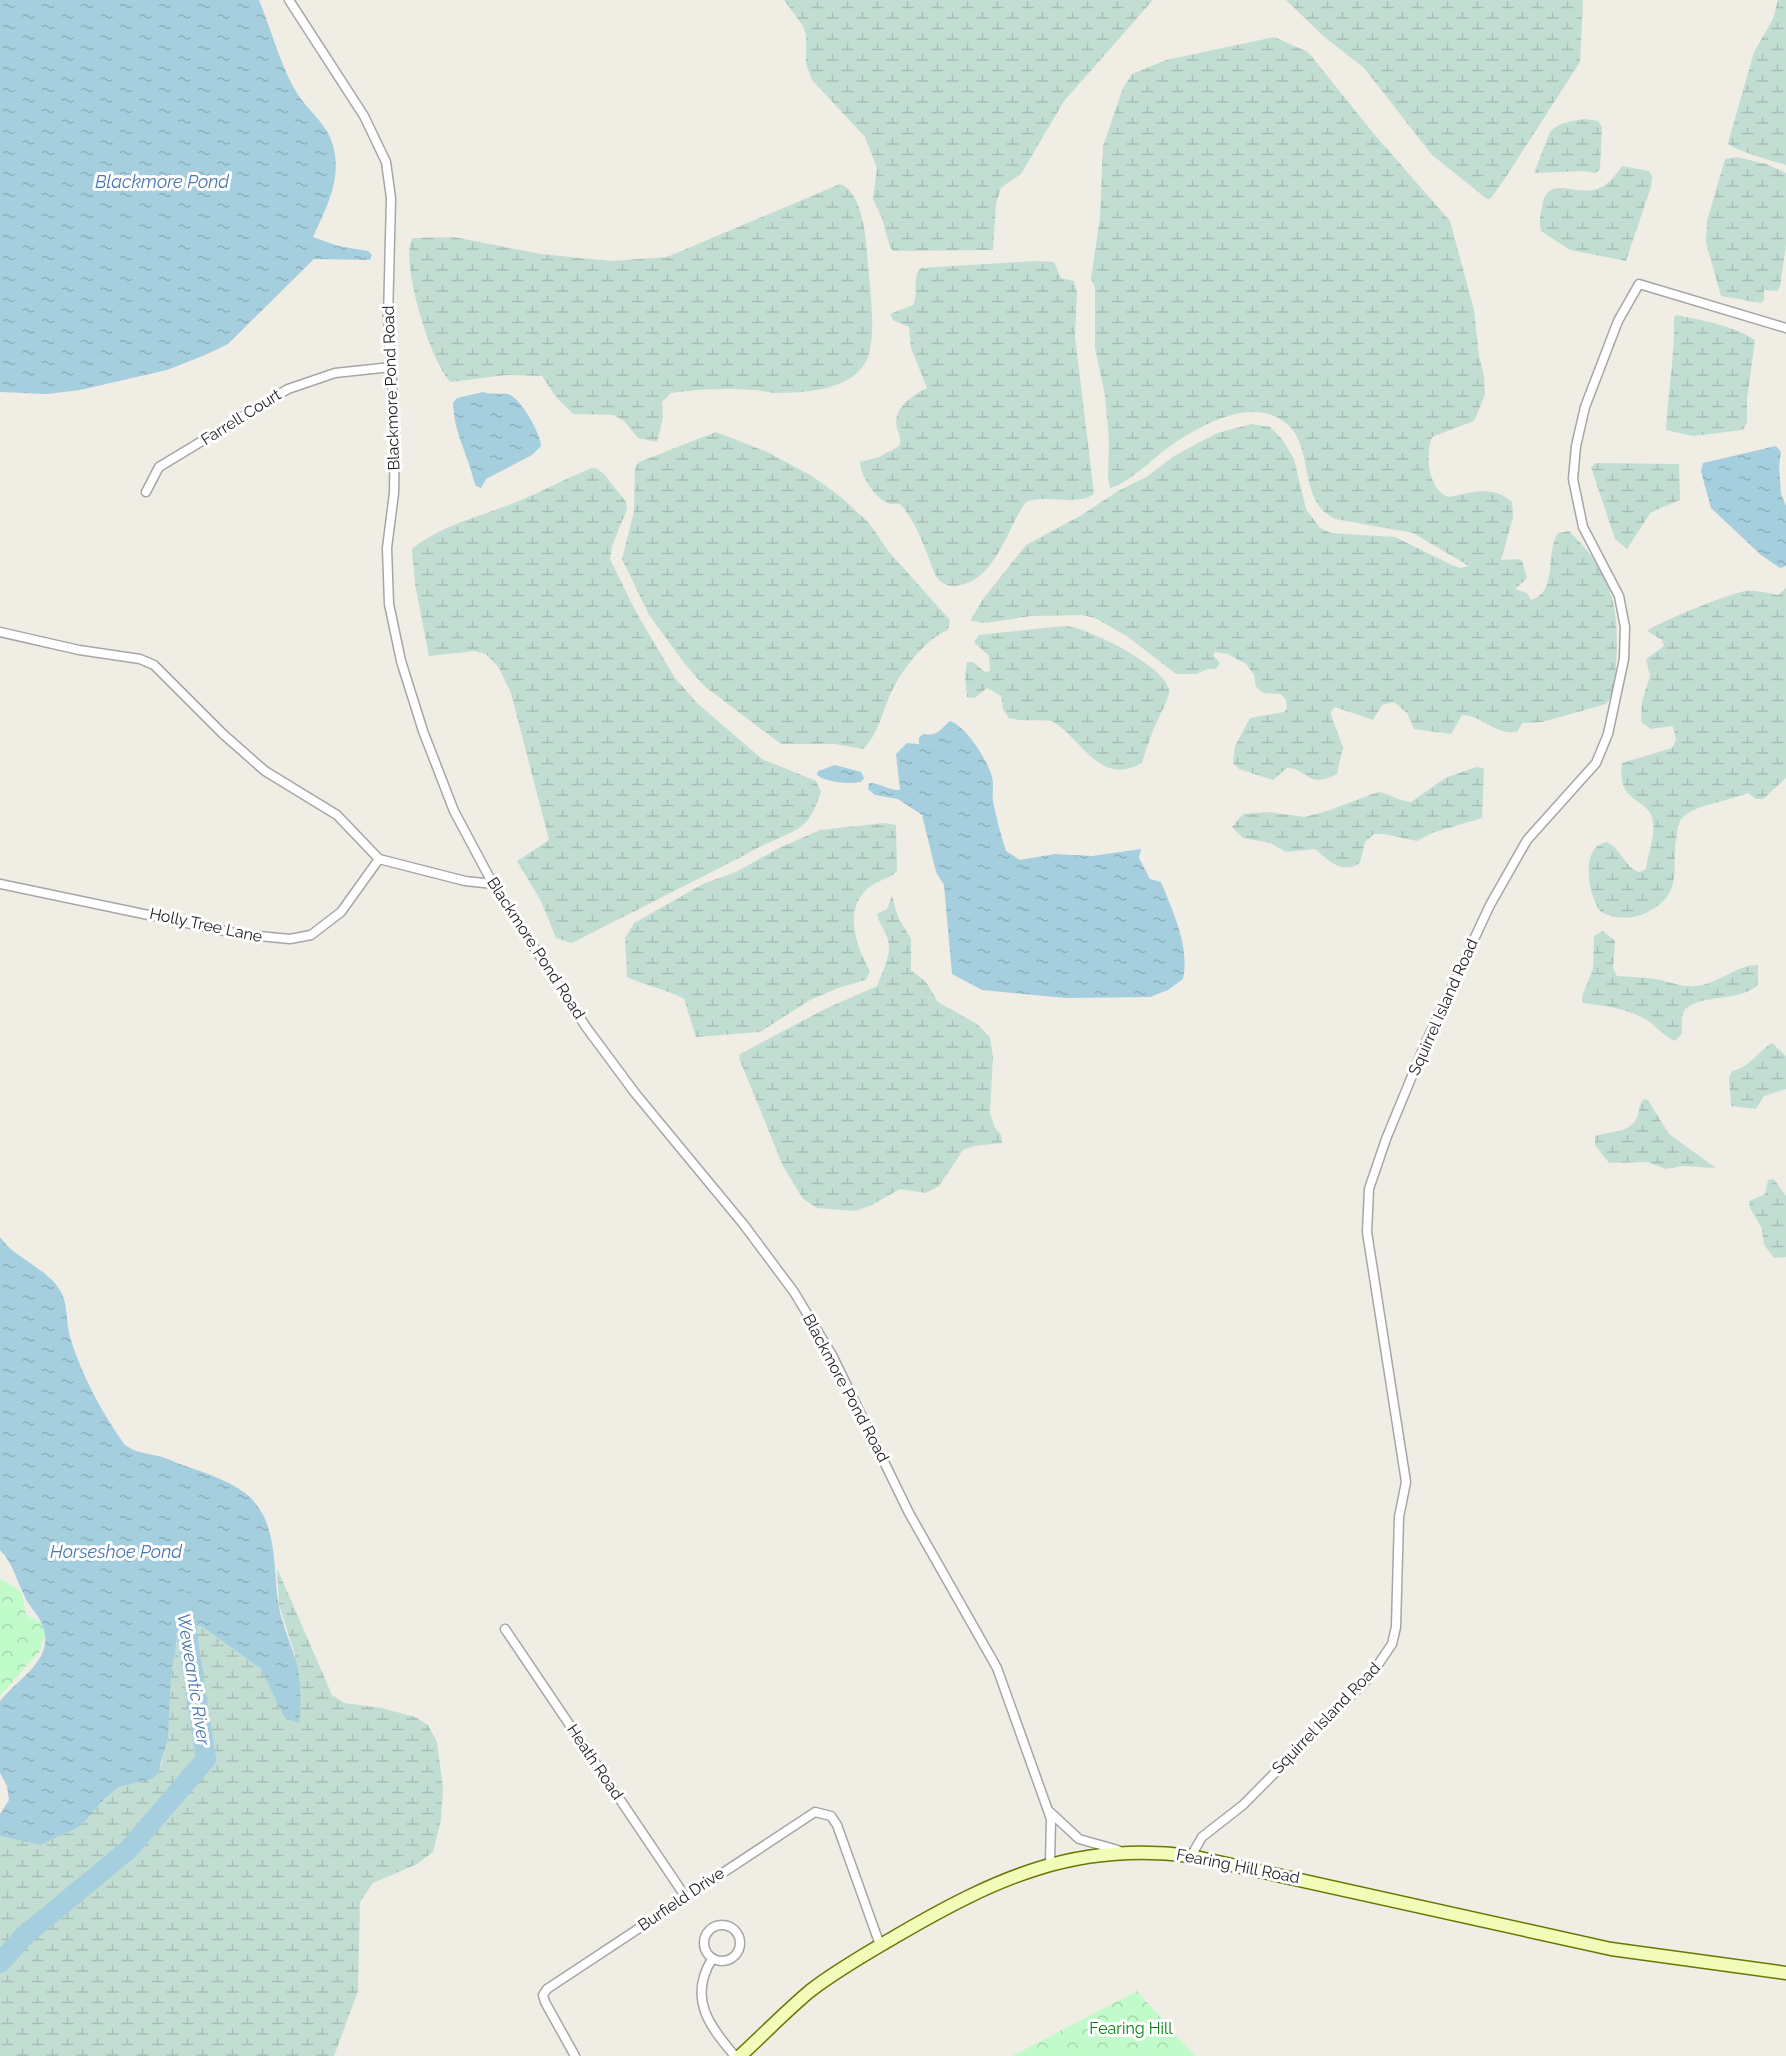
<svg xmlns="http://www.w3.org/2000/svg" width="1786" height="2056" font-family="Raleway,sans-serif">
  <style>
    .wetland { fill: url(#wetland-marsh) }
    .park { fill: url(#park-crowns) }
    .water { fill: url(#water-ripples) }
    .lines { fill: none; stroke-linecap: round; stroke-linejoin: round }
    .river { stroke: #a5cede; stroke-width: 20 }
    .street-casing { stroke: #a6a6a6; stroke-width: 11 }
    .secondary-casing { stroke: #657903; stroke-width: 15 }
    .street { stroke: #fff; stroke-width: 8 }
    .secondary { stroke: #f3fbb8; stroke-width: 12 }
    .labels { text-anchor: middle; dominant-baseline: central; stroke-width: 6; stroke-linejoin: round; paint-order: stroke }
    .street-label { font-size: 16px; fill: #1f1f1f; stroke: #fff }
    .park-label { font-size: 16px; fill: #09811b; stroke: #fff }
    .water-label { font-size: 18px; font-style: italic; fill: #4977b1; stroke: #fff }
  </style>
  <defs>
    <pattern id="wetland-marsh" width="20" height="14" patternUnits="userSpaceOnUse" patternTransform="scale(1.5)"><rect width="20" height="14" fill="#c2ded3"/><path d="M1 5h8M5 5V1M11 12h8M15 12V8" fill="none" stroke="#a6beb5"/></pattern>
    <pattern id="park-crowns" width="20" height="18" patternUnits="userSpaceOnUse" patternTransform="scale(1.5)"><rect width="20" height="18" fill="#c1fbca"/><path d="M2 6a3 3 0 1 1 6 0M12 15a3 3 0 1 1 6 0" fill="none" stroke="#a5d7ad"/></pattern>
    <pattern id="water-ripples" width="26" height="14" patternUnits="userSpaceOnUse" patternTransform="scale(1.5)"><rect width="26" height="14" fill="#a5cede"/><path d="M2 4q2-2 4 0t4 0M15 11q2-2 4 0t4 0" fill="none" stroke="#8eb0be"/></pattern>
  </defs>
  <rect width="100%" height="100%" fill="#f0ede5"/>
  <g class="wetland">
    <path d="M784,0h369l-89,101 -43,73 -20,14 -5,16 -3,46 -100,1 -3,-4 -9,-31 -8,-17 4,-31 -12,-31 -53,-57 -6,-16v-29l-3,-9z"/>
    <path d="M1286,0h297l-3,62 -76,118 -14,19h-3l-55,-44 -68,-87 -42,-33z"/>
    <path d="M1778,0h8v165c-10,-3 -54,-15 -58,-22l26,-91 19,-33z"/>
    <path d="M1274,37l34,15 66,82 76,87 24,89 5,46 5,20 1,19 -11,26 -42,16c-7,18 -4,52 16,60 24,-4 44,-13 64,5l1,16 -12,42 17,-1 4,2 5,17 -12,11 12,4 4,7c28,-9 13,-45 27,-67l11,-2c43,42 51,76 47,134 -1,13 -1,29 -10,39l-64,18 -20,1 -4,8c-19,7 -36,-16 -56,-16l-11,19 -37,-5 -7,-16 -13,-11 -12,3 -9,15 -38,-13 -4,4v4l12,32 -6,27c-30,16 -29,-6 -50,-6l-14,12 -34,-11 -6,-6 2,-17 15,-28 34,-6 3,-3 -1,-9 -5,-6 -18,-1 -7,-6 -2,-12 -8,-11 -18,-10 -13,-2 -2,3 7,8 -4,6h-8l-12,5h-20l-48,-37 -33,-19 -13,-3 -52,1 -44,7 -16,-2 13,-22 43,-54 54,-29 38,-25 30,-15 26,-20 43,-23 35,-9 18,3 12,12 12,20 12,50 14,19 11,5 64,4 57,28 8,3 9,-2 -56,-33 -78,-14c-38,-18 -20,-71 -48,-95 -34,-29 -86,1 -117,22 -17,12 -39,36 -60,42l-2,-10 1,-37 -4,-45 -10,-48v-61l-4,-8 9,-62 3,-71 20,-58 9,-14 34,-14z"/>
    <path d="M1585,119l13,2 4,6 -2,42 -4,4 -13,-2 -49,2 16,-41c9,-10 22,-11 35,-13z"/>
    <path d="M1737,157l29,7 20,9v72l-6,42 -3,4 -13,-1v10l-3,3 -40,-7 -15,-53 1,-22 18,-62z"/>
    <path d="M1622,166l27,5 3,5 -1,11 -25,74 -56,-11 -29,-19c-2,-9 -1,-15 1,-24 5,-32 29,-13 51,-17 13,-2 21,-13 29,-24z"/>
    <path d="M840,184c21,6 26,51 27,69 2,27 10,80 1,104 -12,33 -63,36 -92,36 -8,0 -15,-3 -23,-3 -26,-2 -55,-1 -82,3l-9,9 1,16 -6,24 -19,-4 -14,-17 -10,-6 -41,-1 -17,-17 -14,-21 -36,-1 -55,7c-19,-15 -53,-125 -38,-144l41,-1 87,17 70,7 56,-4z"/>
    <path d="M1035,261l19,1 7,16 13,3 3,11 -2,44 19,158c-19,13 -47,-1 -68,8 -20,27 -31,83 -73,84 -8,0 -15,-5 -18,-12 -10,-24 -17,-50 -35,-70 -3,-1 -6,1 -9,0 -15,-3 -31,-29 -31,-42l19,-5 20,-11c3,-8 0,-11 -2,-18 -5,-20 16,-33 30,-40l-16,-40 -2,-21 -16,-7 -3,-6 23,-9c6,-11 -2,-28 8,-37z"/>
    <path d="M1677,315c27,6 55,10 78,25l-8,60v22l-4,8 -50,6 -27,-6c2,-38 9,-76 8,-113z"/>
    <path d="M716,432l51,20 45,24 29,21 28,26 20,29 61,68 -2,10c-23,9 -48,42 -58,65 -8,18 -12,40 -27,54l-28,-5h-54l-78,-59 -18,-21 -36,-49 -27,-56 12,-48 1,-43 4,-6z"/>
    <path d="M1596,463l83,1 1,36 -29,12 -24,37 -12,-10 -24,-72z"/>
    <path d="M592,468h4l8,6 22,28 1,7 -15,37 -2,13 26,53 39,66 22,25 65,56 54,22 5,11c-4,11 -9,25 -18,33 -13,11 -40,18 -56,29l-175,89 -16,-5 -15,-37 -24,-40 32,-21 -38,-147 -12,-25 -13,-14 -12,-3 -45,5 -14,-72 -3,-35c30,-25 69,-32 104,-47 26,-10 50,-24 76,-34z"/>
    <path d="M1786,588v190l-23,21h-7l-8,-6c-18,8 -52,11 -65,24 -4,4 -5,10 -6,17 -7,35 9,59 -31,79 -15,7 -31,6 -45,-1 -13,-15 -22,-66 6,-70 15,7 18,27 33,30l6,-3c2,-16 9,-32 7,-47 -3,-26 -37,-16 -31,-59l50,-15 4,-8 -3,-14 -22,3 -10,-7 1,-21 8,-25 -4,-17 18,-13 -2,-6 -15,-9c9,-8 86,-39 99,-40 12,-1 21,2 32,4z"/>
    <path d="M1064,626c23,0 101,41 105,63 1,6 -3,12 -5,18 -10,19 -16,36 -22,56 -43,23 -57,-21 -90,-42 -14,-2 -29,1 -43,-3l-6,-9 -2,-13 -14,-8 -12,10 -8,-1 -2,-19 2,-16h6l12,10 5,-1 -1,-15 -15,-14 5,-7z"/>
    <path d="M1476,767l8,1 -2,50 -50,15 -15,8 -33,-7h-10l-9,8 -5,21c-18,12 -31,-2 -45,-14l-29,3 -16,-9 -27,-5 -11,-11 11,-13 26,-2 36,5 25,-7 48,-18c11,1 20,9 33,10l34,-24z"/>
    <path d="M884,823l12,2 1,46c-7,8 -20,9 -29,17 -25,22 -12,58 2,83l-4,9 -28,8 -28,12 -50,32 -64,5 -12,-38c-18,-10 -38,-13 -57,-22l-2,-39 9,-15 69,-39 33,-12 43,-24 41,-18z"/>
    <path d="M892,896l6,21 13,22v31l15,12 12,20 39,22 13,13 3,20 -3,56 4,13 7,9 1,8 -28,3 -11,4 -24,36 -13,7 -26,-4 -30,17 -15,5 -38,-3 -14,-9 -20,-33 -44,-108 1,-4 85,-45 52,-23c5,-13 15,-32 11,-46 -3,-10 -9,-16 -11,-26l10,-5z"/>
    <path d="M1603,931l12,10 -2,27 4,8c13,1 26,1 38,3 14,2 26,9 42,7 23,-3 41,-22 61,-21v20c-17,17 -62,9 -74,26 -3,5 -2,16 -2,23l-7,7c-13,-6 -17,-13 -27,-20 -20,-13 -43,-15 -65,-18l-1,-7 11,-27 1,-33z"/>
    <path d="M1772,1043l14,13v33l-22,7 -8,13 -25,-3 -2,-29 3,-6c17,-3 25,-19 40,-28z"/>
    <path d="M1644,1099l4,1 21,34 47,34 -34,-2 -16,3 -19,-7 -38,1 -14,-18v-9c14,-5 35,-2 42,-19 3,-7 1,-12 7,-18z"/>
    <path d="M1774,1179l12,17v61l-12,1 -10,-13 -2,-16 -12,-21 -1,-7 16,-7 3,-14z"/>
    <path d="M277,1568l55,127 12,8 38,5 33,9 13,8 9,17 6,46 -2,32 -8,32 -16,12 -44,19 -13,19 -2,89 -24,65h-334v-220l41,9 40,-19 23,-27 15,-12 30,-7 12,-15 7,-25 3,-62 6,-40 6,-11 18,-1 60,43 23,48 11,-62 -16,-50z"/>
  </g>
  <g class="park">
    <path d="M0,1579l18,10 4,6 4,20 16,8 5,8 -8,21 -39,44z"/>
    <path d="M1137,1991l58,65h-183z"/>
  </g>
  <g class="water">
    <path d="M0,0h259c12,29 22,67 38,93 9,15 26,28 33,44 15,37 -2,67 -17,100l25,9 30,5 4,4 -2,5 -56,-1 -86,85 -23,11 -38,15 -87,20 -33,4 -47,-2z"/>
    <path d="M483,392c8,3 16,1 25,2 12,3 33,40 33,52l-9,9 -46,24 -5,9 -5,-2c-4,-9 -5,-18 -9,-27 -8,-25 -12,-29 -14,-56l4,-5z"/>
    <path d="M1776,446l5,6 -2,14 2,28 5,12v60l-6,2 -19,-13 -50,-47 -10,-37 2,-8z"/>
    <path d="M950,721c16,5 38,40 42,56 2,7 0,16 1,24 3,17 8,34 13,50l14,9 35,-6 37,2 49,-7 -2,9 11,21 11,3c12,30 29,65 22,97l-15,11 -18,7 -84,1 -84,-8 -30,-16 -8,-89 -8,-13 -14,-57 -24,-16 -23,-4 -7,-6 1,-6c12,0 20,8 31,7l-4,-36 11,-11 12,1v-6l4,-4c16,2 16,-4 27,-13z"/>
    <path d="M835,765l26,7 3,6 -3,4c-13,2 -33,1 -44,-7l1,-4z"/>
    <path d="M0,1237c16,23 47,30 61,55 7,13 5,31 9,45 12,39 31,74 54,107 13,11 31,9 46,16 24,10 54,17 75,33 35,27 27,76 34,114 3,17 10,32 15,48 7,20 8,47 5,68l-15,-6 -23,-48 -60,-43 -18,1 -6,11 -6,40 -3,62 -11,35 -8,5 -30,7 -15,12 -23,27 -40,19 -41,-9v-22l9,-14 -2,-14 -7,-13v-72c21,-25 58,-44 41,-79 -4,-9 -13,-17 -17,-27 -8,-16 -11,-32 -24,-45z"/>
  </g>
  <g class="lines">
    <path class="river" d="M0,1963l24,-27 105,-87 77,-90 -24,-158"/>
    <g class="street-casing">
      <g id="street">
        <path d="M289,0l75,116 22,46 5,36 -3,121 7,112 -1,62 -7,55 2,56 12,57 22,70 31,80 40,75 92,141 49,66 109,132 50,67 38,63 77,158 88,155 54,151 -1,44"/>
        <path d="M146,492l13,-25 129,-78 47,-16 56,-6"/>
        <path d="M0,632l79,18 61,9 14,6 69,69 42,37 72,44 42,44 86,22 28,3"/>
        <path d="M0,884l239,50 51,5 21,-4 30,-23 38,-53"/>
        <path d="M505,1629l180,267"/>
        <path d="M1050,1812l29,27 39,11"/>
        <path d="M1191,1856l11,-19 41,-32 126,-127 23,-34 4,-17 3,-110 7,-35 -39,-250 2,-43 17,-50 40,-97 64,-137 37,-65 69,-77 12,-29 16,-75 1,-32 -6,-31 -36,-69 -10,-48 3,-33 9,-39 33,-86 21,-37 147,44"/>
        <circle cx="722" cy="1943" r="18"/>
        <path d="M712,1959c-24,39 -3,67 23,97"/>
        <path d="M575,2056l-30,-54 -2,-7 4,-6 268,-177 16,4 6,9 43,120"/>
      </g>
    </g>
    <g class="secondary-casing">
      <path id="secondary" d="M740,2056c23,-21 46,-45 70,-65 27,-21 59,-39 88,-56 98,-57 178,-94 293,-79l420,93 175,24"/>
    </g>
    <use href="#street" class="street"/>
    <use href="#secondary" class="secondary"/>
  </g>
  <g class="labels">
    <g class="street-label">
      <text transform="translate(391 388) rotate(-92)">Blackmore Pond Road</text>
      <text transform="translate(241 417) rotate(-32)">Farrell Court</text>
      <text transform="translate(206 925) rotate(12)">Holly Tree Lane</text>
      <text transform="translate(536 948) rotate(57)">Blackmore Pond Road</text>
      <text transform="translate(1443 1007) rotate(-66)">Squirrel Island Road</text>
      <text transform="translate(846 1388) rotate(62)">Blackmore Pond Road</text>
      <text transform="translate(1326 1718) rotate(-46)">Squirrel Island Road</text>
      <text transform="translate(595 1762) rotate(56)">Heath Road</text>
      <text transform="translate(1238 1866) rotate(11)">Fearing Hill Road</text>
      <text transform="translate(681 1899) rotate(-34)">Burfield Drive</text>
    </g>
    <g class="park-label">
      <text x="1131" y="2028">Fearing Hill</text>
    </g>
    <g class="water-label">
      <text x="162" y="181">Blackmore Pond</text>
      <text x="116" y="1551">Horseshoe Pond</text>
      <text transform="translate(194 1679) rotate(81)">Weweantic River</text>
    </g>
  </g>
</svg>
